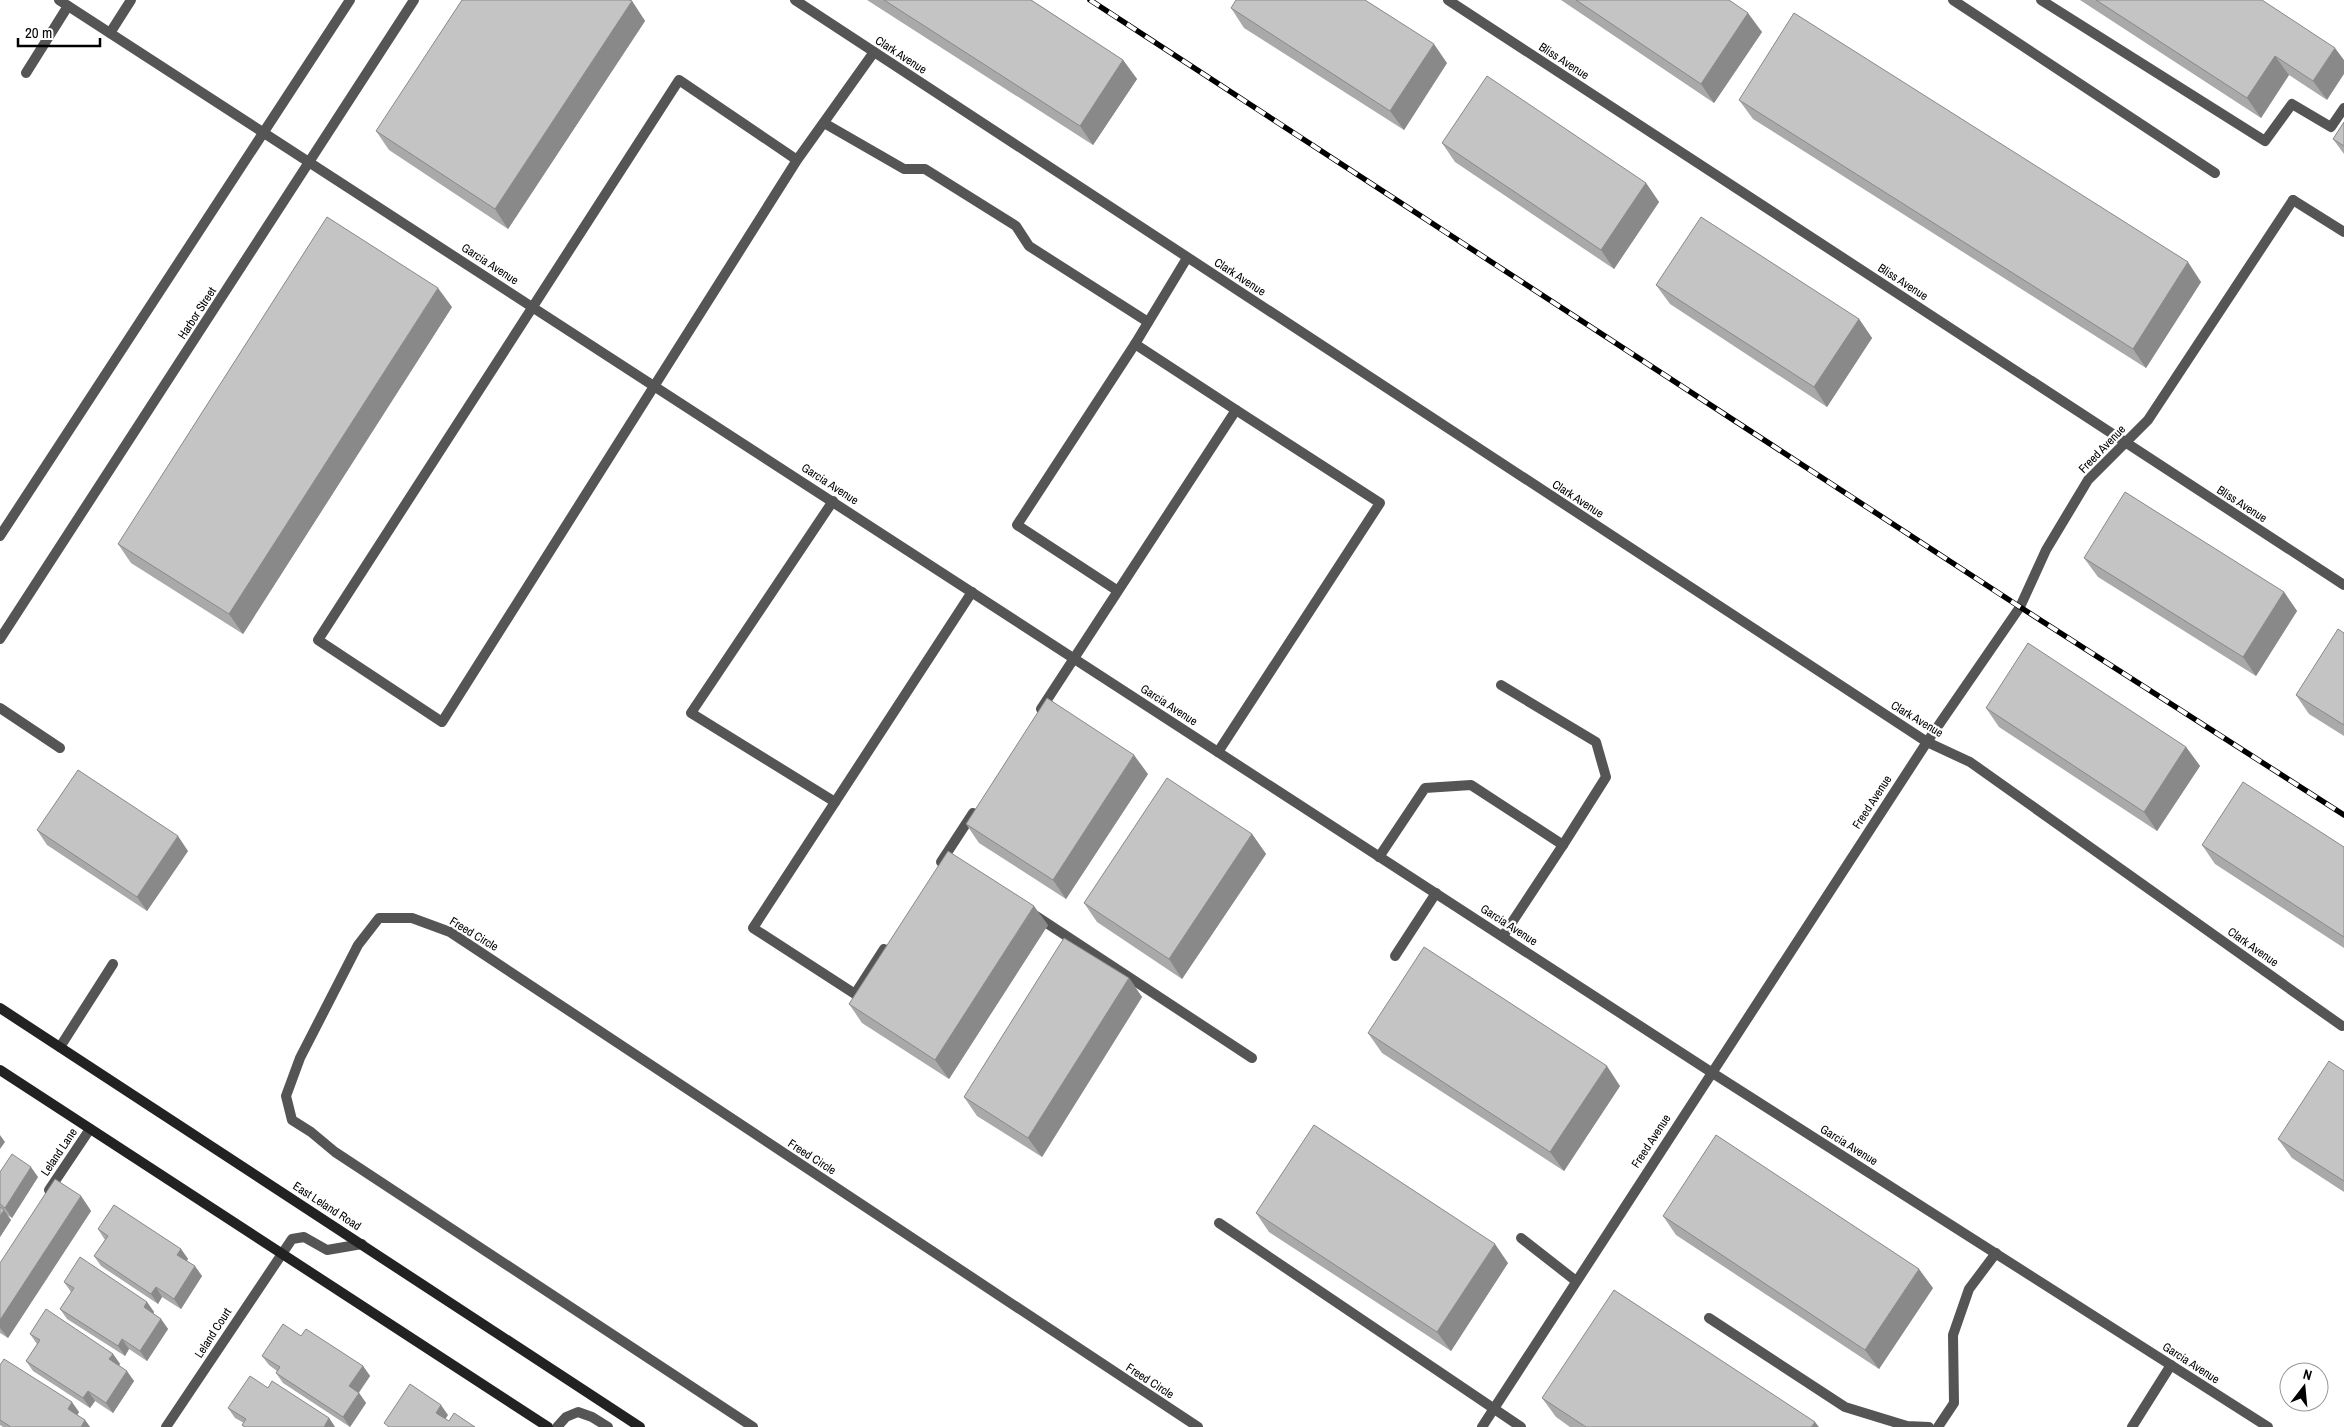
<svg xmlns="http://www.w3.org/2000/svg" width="2344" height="1427" font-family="'Archivo Narrow',sans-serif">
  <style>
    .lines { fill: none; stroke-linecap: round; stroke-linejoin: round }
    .service { stroke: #555; stroke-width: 10 }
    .minor { stroke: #555; stroke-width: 10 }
    .tertiary { stroke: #555; stroke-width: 10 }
    .secondary { stroke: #222; stroke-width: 10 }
    .rail-casing { stroke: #000; stroke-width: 5.5 }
    .rail { stroke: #fff; stroke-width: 4; stroke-dasharray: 11; stroke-linecap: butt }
    .wall { fill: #a9a9a9 }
    .shaded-wall { fill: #898989 }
    .building { fill: #c4c4c4; stroke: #898989 }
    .labels { text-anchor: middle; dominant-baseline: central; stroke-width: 4.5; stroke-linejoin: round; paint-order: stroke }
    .street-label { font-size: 12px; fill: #000; stroke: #fff }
  </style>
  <rect width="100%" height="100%" fill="#fff"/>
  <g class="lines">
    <g class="service">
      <path d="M795,0l1132,742 43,20 372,264"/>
      <path d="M1953,0l262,173"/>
      <path d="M2041,0l224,141 27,-37 39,23 13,-19"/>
      <path d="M110,33l21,-33"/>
      <path d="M26,73l42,-67"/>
      <path d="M824,123l80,46h21l91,57 13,20 119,76"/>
      <path d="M797,160l-118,-80 -361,560 124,82 355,-562 77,-108"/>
      <path d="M2293,200l51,32"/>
      <path d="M1135,344l52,-86"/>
      <path d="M833,501l-142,212 144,89"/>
      <path d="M1501,685l95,57 10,35 -43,68"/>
      <path d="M0,708l60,40"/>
      <path d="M1041,709l195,-299 -101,-66 -118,181 101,66"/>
      <path d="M1218,752l162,-249 -144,-93"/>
      <path d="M1379,857l46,-69 46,-3 92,60 -60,91"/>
      <path d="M941,862l32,-49"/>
      <path d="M1036,916l216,142"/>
      <path d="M884,949l-29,45 -102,-66 219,-336"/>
      <path d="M1395,956l41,-63"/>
      <path d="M60,1047l53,-83"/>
      <path d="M1219,1223l302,204"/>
      <path d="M1521,1238l55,43"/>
      <path d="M1709,1318l136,89 62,19 22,1"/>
      <path d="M1938,1427l16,-24 -1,-68 16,-46 27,-36"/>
      <path d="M2132,1427l39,-62"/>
    </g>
    <g class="minor">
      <path d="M59,0l1652,1072 557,355"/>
      <path d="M1448,0l896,585"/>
      <path d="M49,1190l41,-61"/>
      <path d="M166,1427l126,-188 12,-2 23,13 35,-6"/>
      <path d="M557,1427l9,-10 12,-5 14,5 16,10"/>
      <path d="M753,1427l-418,-275 -24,-20 -19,-12 -6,-24 14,-38 58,-113 21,-27h33l38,14 748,495"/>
      <path d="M1482,1427l445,-685 93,-135 26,-57 42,-70 60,-60 145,-220"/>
    </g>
    <g class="tertiary">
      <path d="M0,536l350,-536"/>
      <path d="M0,639l414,-639"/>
    </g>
    <g class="secondary">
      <path d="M0,1008l640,419"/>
      <path d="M0,1070l548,357"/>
    </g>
    <g class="rail-casing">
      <path id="rail" d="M1090,0l930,607 324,208"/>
    </g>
    <use href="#rail" class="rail"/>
  </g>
  <g class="wall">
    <path d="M867,0h164l92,60 14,19 -44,66z"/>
    <path d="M1561,0h168l33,32 -48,71z"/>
    <path d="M2080,0h182l65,100 -38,-25 -28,43z"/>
    <path d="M632,1l13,20 -137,208 -119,-79 -13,-19z"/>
    <path d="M1231,8l216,55 -43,67 -160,-102z"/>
    <path d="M1739,100l462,182 -55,86 -393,-249z"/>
    <path d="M2344,122v32l-11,-15z"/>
    <path d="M1442,143l204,40 13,19 -45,67 -159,-107z"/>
    <path d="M1656,285l203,34 13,19 -45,69 -157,-103z"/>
    <path d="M452,307l-209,327 -112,-71 -13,-19z"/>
    <path d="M2084,558l200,34 13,19 -41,65 -158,-99z"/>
    <path d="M2344,633v103l-35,-22 -13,-19z"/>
    <path d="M1986,708l200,39 14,19 -43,65 -158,-104z"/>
    <path d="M1148,774l-82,125 -87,-56 -13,-19z"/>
    <path d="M37,830l151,21 -41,60 -100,-66z"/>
    <path d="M1252,834l14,20 -84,125 -85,-57 -13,-19z"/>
    <path d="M2202,845l142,2v101l-129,-84z"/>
    <path d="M1048,925l-99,154 -87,-56 -13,-19z"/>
    <path d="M1129,978l13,19 -100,160 -65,-41 -13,-19z"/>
    <path d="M1368,1033l252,53 -56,85 -182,-118z"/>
    <path d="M2344,1071v121l-52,-34 -14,-19z"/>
    <path d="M0,1172l38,5 -26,41 -5,-3 4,5 -11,17z"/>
    <path d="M81,1196l10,15 -83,127 -8,-5v-70z"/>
    <path d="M1256,1213l252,50 -57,88 -182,-119z"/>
    <path d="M1663,1216l270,72 -54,81 -203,-134z"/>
    <path d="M98,1229l83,20 7,10 -1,2 15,15 -21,33 -19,-12 -4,7 -57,-38 -7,-10 11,-16z"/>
    <path d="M64,1282l83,20 7,10 -1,2 8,5 7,10 -21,32 -18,-12 -4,7 -58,-37 -7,-10 11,-17z"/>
    <path d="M30,1334l83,20 7,10 -1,1 15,16 -21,32 -18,-12 -5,7 -57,-37 -7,-10 11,-17z"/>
    <path d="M301,1336l62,30 7,10 -11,17 7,10 -16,24 -67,-44 -7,-10 1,-2 -8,-6 -7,-9z"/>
    <path d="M0,1365l79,47 -2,3 8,5 5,7h-87l-3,-2z"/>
    <path d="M268,1388l61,30 6,9h-91l-2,-2 2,-2 -9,-5 -7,-10z"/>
    <path d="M1542,1398l277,29h-249l-14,-10z"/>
  </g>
  <g class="shaded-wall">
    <path d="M632,1l13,20 -137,208 -13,-20z"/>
    <path d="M1748,13l14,19 -48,71 -13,-19z"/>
    <path d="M1434,44l13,19 -43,67 -14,-19z"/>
    <path d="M2335,48l9,12v14l-17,26 -14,-19z"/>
    <path d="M2275,56l14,19 -28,43 -14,-20z"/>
    <path d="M1123,60l14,19 -44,66 -13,-19z"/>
    <path d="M1646,183l13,19 -45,67 -13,-19z"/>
    <path d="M2188,262l13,20 -55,86 -13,-19z"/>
    <path d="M438,288l14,19 -209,327 -14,-20z"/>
    <path d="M1859,319l13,19 -45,69 -13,-20z"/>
    <path d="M2284,592l13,19 -41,65 -13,-19z"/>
    <path d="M2186,747l14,19 -43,65 -13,-19z"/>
    <path d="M1134,755l14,19 -82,125 -13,-19z"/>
    <path d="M1252,834l14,20 -84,125 -13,-20z"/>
    <path d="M178,836l10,15 -41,60 -10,-14z"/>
    <path d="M1034,906l14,19 -99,154 -14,-19z"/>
    <path d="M1129,978l13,19 -100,160 -14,-19z"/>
    <path d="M1607,1066l13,20 -56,85 -14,-19z"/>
    <path d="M0,1135l5,7 -5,7z"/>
    <path d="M31,1167l7,10 -26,41 -7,-10z"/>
    <path d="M81,1196l10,15 -83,127 -8,-10v-8z"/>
    <path d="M4,1210l7,10 -11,17v-21z"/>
    <path d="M1495,1244l13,19 -57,88 -14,-19z"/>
    <path d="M181,1249l7,10 -4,6 -7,-10z"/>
    <path d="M195,1266l7,10 -21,33 -7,-10z"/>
    <path d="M1919,1269l14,19 -54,81 -14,-19z"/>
    <path d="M156,1287l6,10 -4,7 -7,-10z"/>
    <path d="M147,1302l7,10 -3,5 -7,-10z"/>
    <path d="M161,1319l7,10 -21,32 -7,-10z"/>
    <path d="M122,1339l7,10 -4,7 -7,-10z"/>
    <path d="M113,1354l7,10 -4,5 -7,-10z"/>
    <path d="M363,1366l7,10 -14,20 -7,-10z"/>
    <path d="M127,1371l7,10 -21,32 -7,-10z"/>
    <path d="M88,1391l7,10 -5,7 -7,-10z"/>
    <path d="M359,1393l7,10 -16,24 -7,-10z"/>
    <path d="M72,1402l7,10 -4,7 -7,-10z"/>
    <path d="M441,1405l7,10 -5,8 -7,-10z"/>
    <path d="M329,1418l6,9h-11z"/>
    <path d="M85,1420l5,7h-9z"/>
    <path d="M1815,1422l4,5h-8z"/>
  </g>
  <g class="building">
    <path d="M462,0h167l3,1 -137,208 -119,-78z"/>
    <path d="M884,0h147l92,60 -43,66z"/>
    <path d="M1236,0h129l69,44 -44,67 -159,-103z"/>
    <path d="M1576,0h153l19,13 -47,71z"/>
    <path d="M2096,0h166l73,48 -22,33 -38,-25 -28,42z"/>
    <path d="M1794,13l394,249 -55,87 -394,-249z"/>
    <path d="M1487,76l159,107 -45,67 -159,-107z"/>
    <path d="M2344,122v24l-11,-7z"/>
    <path d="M327,217l111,71 -209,326 -111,-70z"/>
    <path d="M1701,217l158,102 -45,68 -158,-102z"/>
    <path d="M2125,492l159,100 -41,65 -159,-99z"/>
    <path d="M2338,629l6,4v92l-48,-30z"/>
    <path d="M2028,643l158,104 -42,65 -158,-104z"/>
    <path d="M1047,698l87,57 -81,125 -87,-56z"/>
    <path d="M78,770l100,66 -41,61 -100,-67z"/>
    <path d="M1167,778l85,56 -83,125 -85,-56z"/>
    <path d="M2243,782l101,65v90l-142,-92z"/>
    <path d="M948,851l86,55 -99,154 -86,-56z"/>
    <path d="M1064,938l65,40 -101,160 -64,-41z"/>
    <path d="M1424,947l183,119 -57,86 -182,-119z"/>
    <path d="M2329,1061l15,10v110l-66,-42z"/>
    <path d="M1314,1125l181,119 -58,88 -181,-119z"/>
    <path d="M1716,1135l203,134 -54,81 -202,-134z"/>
    <path d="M12,1154l19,13 -26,41 -5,-4v-32z"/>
    <path d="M55,1179l26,17 -81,124v-57z"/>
    <path d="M114,1205l67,44 -4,6 18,11 -21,33 -18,-12 -5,7 -57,-38 14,-20 -10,-7z"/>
    <path d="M0,1207l4,3 -4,6z"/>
    <path d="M80,1257l67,45 -3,5 17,12 -21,32 -18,-12 -4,7 -58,-37 14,-21 -10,-6z"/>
    <path d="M1614,1290l201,132 -4,5h-225l-44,-29z"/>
    <path d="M46,1309l67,45 -4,5 18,12 -21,32 -18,-12 -5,7 -57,-37 14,-21 -10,-6z"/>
    <path d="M283,1324l18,12 5,-7 57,37 -14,20 10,7 -16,24 -67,-44 4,-6 -18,-11z"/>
    <path d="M4,1359l68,43 -4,7 17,11 -4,7h-70l-11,-7v-55z"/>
    <path d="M250,1376l18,12 4,-7 57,37 -5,9h-79l-3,-2 4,-6 -18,-11z"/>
    <path d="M410,1384l31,21 -5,8 13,8 5,-8 21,14h-86l-5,-4z"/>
  </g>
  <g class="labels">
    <g class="street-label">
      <text transform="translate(901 55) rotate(33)">Clark Avenue</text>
      <text transform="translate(1564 61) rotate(33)">Bliss Avenue</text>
      <text transform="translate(490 264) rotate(33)">Garcia Avenue</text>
      <text transform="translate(1240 277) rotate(33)">Clark Avenue</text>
      <text transform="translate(1903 282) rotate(33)">Bliss Avenue</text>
      <text transform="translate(197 313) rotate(-57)">Harbor Street</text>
      <text transform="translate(2102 449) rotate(-46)">Freed Avenue</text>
      <text transform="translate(830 484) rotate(33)">Garcia Avenue</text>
      <text transform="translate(1578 499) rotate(33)">Clark Avenue</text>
      <text transform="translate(2242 504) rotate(33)">Bliss Avenue</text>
      <text transform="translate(1169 705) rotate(33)">Garcia Avenue</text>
      <text transform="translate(1917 719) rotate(31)">Clark Avenue</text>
      <text transform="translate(1872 802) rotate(-57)">Freed Avenue</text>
      <text transform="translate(1509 925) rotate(33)">Garcia Avenue</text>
      <text transform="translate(474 934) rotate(31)">Freed Circle</text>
      <text transform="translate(2253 947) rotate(35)">Clark Avenue</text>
      <text transform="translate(1651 1141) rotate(-57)">Freed Avenue</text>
      <text transform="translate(1849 1145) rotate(32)">Garcia Avenue</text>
      <text transform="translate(59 1152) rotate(-56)">Leland Lane</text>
      <text transform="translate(812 1157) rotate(33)">Freed Circle</text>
      <text transform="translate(327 1206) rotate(33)">East Leland Road</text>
      <text transform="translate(213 1333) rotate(-57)">Leland Court</text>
      <text transform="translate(2191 1363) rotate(33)">Garcia Avenue</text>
      <text transform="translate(1150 1381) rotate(33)">Freed Circle</text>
    </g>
  </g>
  <g transform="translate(2304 1387) rotate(16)"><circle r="24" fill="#ffffff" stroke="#999999"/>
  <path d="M0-4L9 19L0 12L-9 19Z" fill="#000000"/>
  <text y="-8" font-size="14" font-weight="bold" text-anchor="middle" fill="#000000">N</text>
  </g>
  <path d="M18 38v8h82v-8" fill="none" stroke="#000000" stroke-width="2.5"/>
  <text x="25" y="38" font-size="15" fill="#000000" stroke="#ffffff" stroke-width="4" paint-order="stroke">20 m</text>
</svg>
